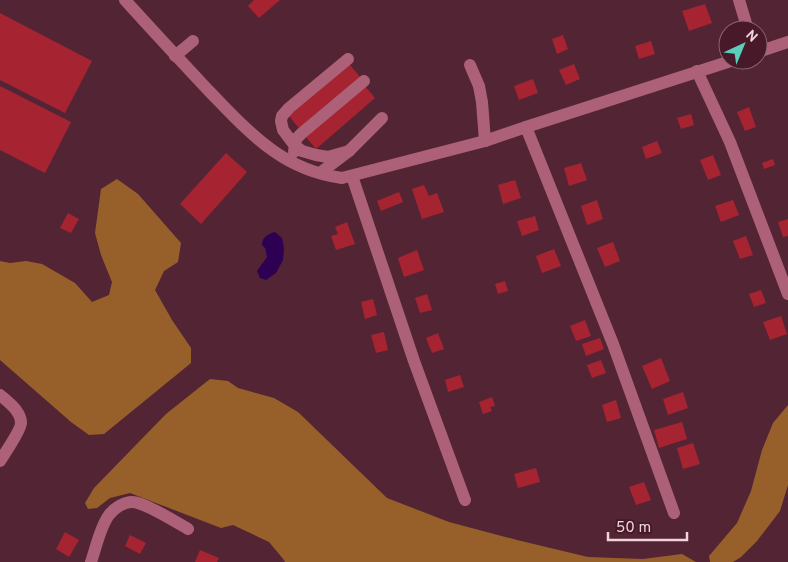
<svg xmlns="http://www.w3.org/2000/svg" width="788" height="562" font-family="Overpass,sans-serif">
  <style>
    .forest { fill: #97602b }
    .water { fill: #2d0053 }
    .building { fill: #a62431 }
    .lines { fill: none; stroke-linecap: round; stroke-linejoin: round }
    .minor { stroke: #ad6178; stroke-width: 12 }
  </style>
  <rect width="100%" height="100%" fill="#532433"/>
  <g class="forest">
    <path d="M117,179l21,15 43,49 -3,19 -14,9 -9,19 17,30 19,28v15l-87,71 -15,1 -18,-13 -71,-62v-99l10,2 16,-2 16,3 33,19 17,19 17,-7 3,-13 -11,-27 -6,-22 6,-44z"/>
    <path d="M210,379l18,2 10,7 36,10 24,14 89,86 62,24 68,18 71,17 55,2 39,-5 14,8h-411l-1,-2 -15,-18 -36,-17 -12,3 -91,-35 -20,5 -13,10 -9,1 -3,-6 9,-15 72,-74z"/>
    <path d="M788,405v80l-8,26 -23,30 -16,16 -8,5h-23l-1,-6 28,-33 14,-32 11,-41 11,-27z"/>
  </g>
  <path class="water" d="M275,232l7,6 2,10 -1,12 -7,13 -10,7 -6,-2 -3,-7 10,-14 -2,-9 -3,-3c0,-8 6,-11 13,-13z"/>
  <g class="building">
    <path d="M254,0h26l-21,18 -11,-12z"/>
    <path d="M705,4l7,19 -23,8 -7,-20z"/>
    <path d="M0,13l92,48 -27,52 -65,-33z"/>
    <path d="M563,35l5,14 -11,5 -5,-15z"/>
    <path d="M651,41l4,13 -16,5 -4,-13z"/>
    <path d="M574,64l6,15 -14,6 -7,-15z"/>
    <path d="M350,65l11,13 -62,50 -11,-13z"/>
    <path d="M533,79l5,14 -19,7 -5,-14z"/>
    <path d="M0,86l71,36 -26,51 -45,-23z"/>
    <path d="M365,86l10,12 -59,51 -10,-12z"/>
    <path d="M749,107l7,20 -11,4 -8,-19z"/>
    <path d="M691,114l3,11 -13,4 -4,-11z"/>
    <path d="M657,141l5,12 -16,6 -4,-12z"/>
    <path d="M226,153l21,19 -46,52 -21,-20z"/>
    <path d="M713,155l8,20 -13,5 -8,-20z"/>
    <path d="M773,159l2,6 -11,4 -2,-6z"/>
    <path d="M581,163l6,17 -18,6 -5,-18z"/>
    <path d="M515,180l6,18 -18,6 -5,-19z"/>
    <path d="M424,185l5,11 8,-3 7,19 -22,7 -10,-30z"/>
    <path d="M399,192l4,10 -22,9 -4,-10z"/>
    <path d="M597,200l6,19 -16,6 -6,-19z"/>
    <path d="M733,200l6,15 -18,7 -6,-16z"/>
    <path d="M68,213l11,6 -8,14 -11,-5z"/>
    <path d="M535,216l4,14 -17,6 -5,-15z"/>
    <path d="M788,219v17l-5,1 -5,-15z"/>
    <path d="M347,222l8,22 -19,6 -5,-14 7,-2 -3,-7z"/>
    <path d="M746,236l7,19 -13,4 -7,-18z"/>
    <path d="M613,242l7,19 -15,6 -8,-19z"/>
    <path d="M554,249l7,17 -19,7 -6,-17z"/>
    <path d="M417,250l7,20 -20,7 -6,-19z"/>
    <path d="M505,281l3,10 -10,3 -3,-10z"/>
    <path d="M761,290l5,13 -12,4 -5,-13z"/>
    <path d="M427,294l5,16 -12,3 -5,-15z"/>
    <path d="M373,299l4,16 -12,4 -4,-17z"/>
    <path d="M781,316l6,18 -17,6 -7,-18z"/>
    <path d="M585,320l6,16 -15,5 -6,-15z"/>
    <path d="M384,332l4,18 -12,3 -5,-18z"/>
    <path d="M438,333l6,16 -12,4 -6,-15z"/>
    <path d="M600,338l4,11 -18,7 -4,-12z"/>
    <path d="M661,358l9,23 -18,8 -10,-23z"/>
    <path d="M601,360l5,13 -14,5 -5,-13z"/>
    <path d="M460,375l4,12 -16,5 -3,-12z"/>
    <path d="M683,392l5,16 -20,7 -5,-16z"/>
    <path d="M492,397l3,9 -5,1 2,4 -9,3 -4,-12z"/>
    <path d="M616,400l5,18 -14,4 -5,-17z"/>
    <path d="M682,422l5,17 -28,9 -5,-18z"/>
    <path d="M693,443l7,21 -17,5 -6,-21z"/>
    <path d="M536,468l4,14 -22,6 -4,-14z"/>
    <path d="M644,482l7,18 -15,5 -7,-18z"/>
    <path d="M65,532l14,8 -10,17 -13,-8z"/>
    <path d="M130,535l16,8 -6,11 -15,-8z"/>
    <path d="M200,550l19,8 -2,4h-22z"/>
  </g>
  <g class="lines">
    <g class="minor">
      <path d="M125,0c27,30 55,60 83,90 40,41 73,80 134,88l143,-37 41,-14 208,-67"/>
      <path d="M739,0l9,30"/>
      <path d="M758,52l30,-10"/>
      <path d="M175,56l18,-15"/>
      <path d="M348,59l-59,49 -7,8 -1,5 2,9 12,16 7,5 14,4 12,2 21,-6"/>
      <path d="M470,65l9,21 3,16 3,39"/>
      <path d="M697,71l33,71 58,152"/>
      <path d="M526,127l87,217 61,169"/>
      <path d="M294,152l2,-13 6,-6 62,-52"/>
      <path d="M320,173l29,-22 33,-33"/>
      <path d="M352,176l62,185 51,139"/>
      <path d="M0,395c8,7 21,16 21,28 0,7 -16,30 -21,38"/>
      <path d="M91,562c5,-14 9,-35 18,-47 5,-7 15,-13 23,-13 12,0 44,20 56,27"/>
    </g>
  </g>
  <g transform="translate(743 45) rotate(44)"><circle r="24" fill="#471929" stroke="#8b6370"/>
  <path d="M0-4L9 19L0 12L-9 19Z" fill="#5bcebc"/>
  <text y="-8" font-size="14" font-weight="bold" text-anchor="middle" fill="#f2d3da">N</text>
  </g>
  <path d="M608 532v8h79v-8" fill="none" stroke="#f2d3da" stroke-width="2.5"/>
  <text x="616" y="532" font-size="15" fill="#f2d3da" stroke="#471929" stroke-width="4" paint-order="stroke">50 m</text>
</svg>
